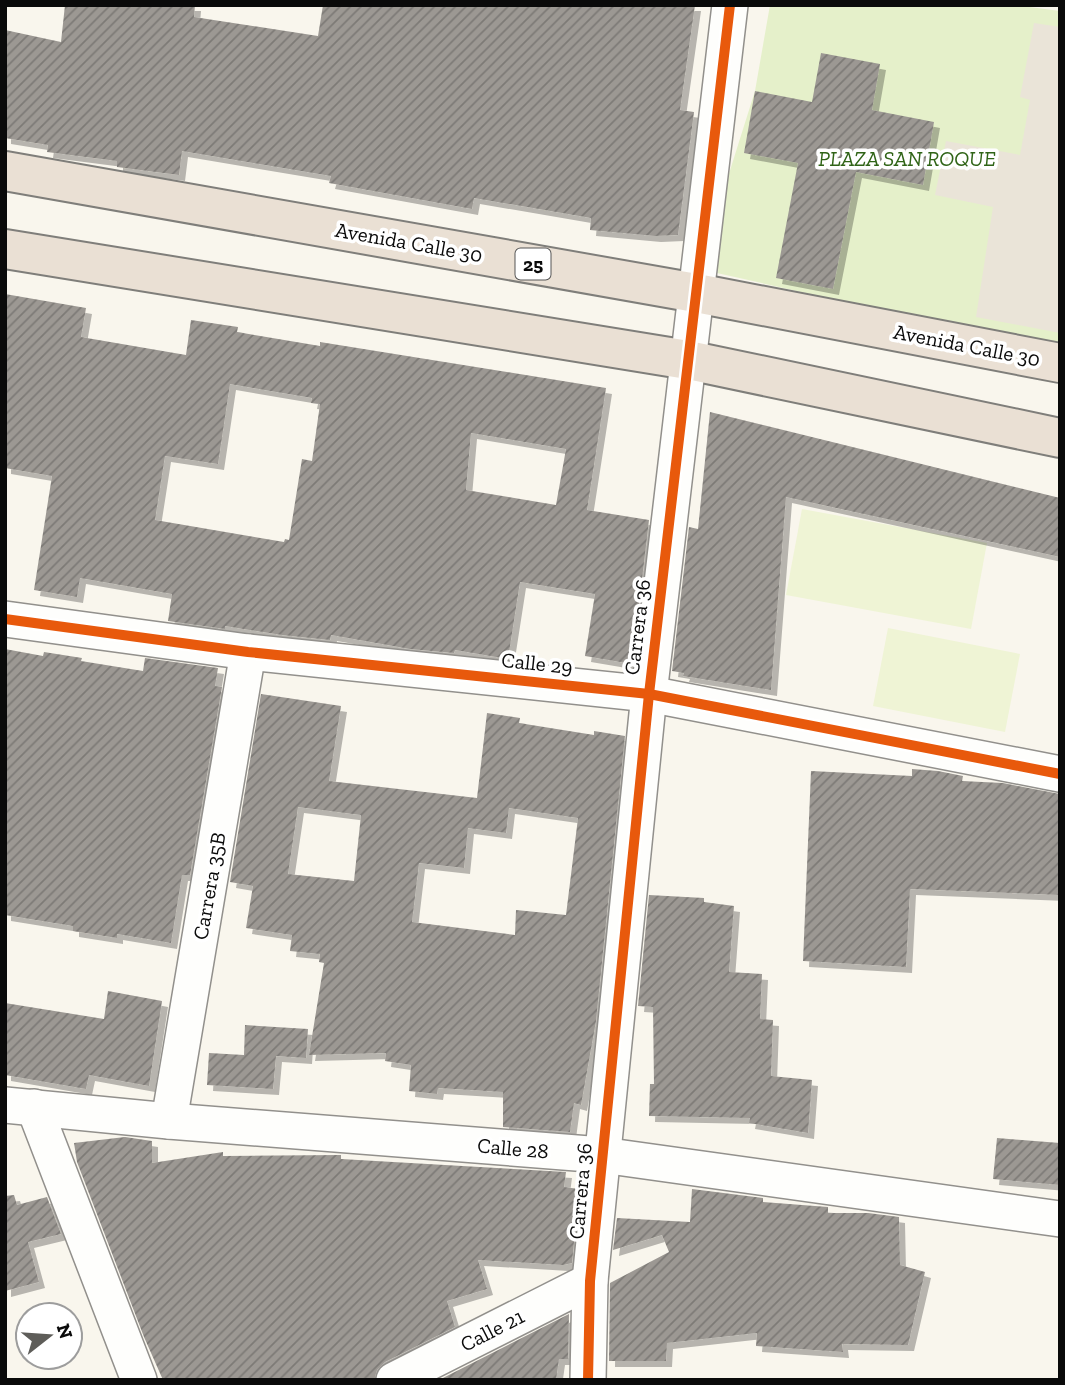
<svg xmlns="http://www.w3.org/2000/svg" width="1065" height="1385" font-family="'Zilla Slab',serif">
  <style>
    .park { fill: #e5f0ca }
    .pitch { fill: #eff4d5 }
    .plaza { fill: #eae4d8 }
    .building { fill: url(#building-hatch); fill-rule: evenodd; filter: url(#shadow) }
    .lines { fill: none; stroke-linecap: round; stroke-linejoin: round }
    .minor-casing { stroke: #92908c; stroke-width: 38 }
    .trunk-casing { stroke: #7f7e7a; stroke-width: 42 }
    .minor { stroke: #fefefc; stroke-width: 35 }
    .trunk { stroke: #eae0d4; stroke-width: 38 }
    .cycleway-casing { stroke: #fff; stroke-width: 15 }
    .cycleway { stroke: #e8590c; stroke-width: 10 }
    .labels { text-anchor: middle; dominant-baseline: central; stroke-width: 7; stroke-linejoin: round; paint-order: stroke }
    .shield { fill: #fff; stroke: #545454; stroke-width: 2 }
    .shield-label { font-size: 19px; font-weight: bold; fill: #0a0a0a }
    .park-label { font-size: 21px; font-style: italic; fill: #306417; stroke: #fff }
    .street-label { font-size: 21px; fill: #0a0a0a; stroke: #fff }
  </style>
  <defs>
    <pattern id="building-hatch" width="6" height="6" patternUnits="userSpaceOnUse" patternTransform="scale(1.75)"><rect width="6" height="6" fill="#9c9893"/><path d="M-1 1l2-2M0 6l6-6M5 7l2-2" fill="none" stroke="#7d7a76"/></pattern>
    <filter id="shadow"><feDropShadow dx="6" dy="6" stdDeviation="0" flood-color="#0004"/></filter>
  </defs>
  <rect width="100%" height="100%" fill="#f9f6ed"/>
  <path class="park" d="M770,5h245l45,6v339l-361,-81 56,-178z"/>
  <g class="pitch">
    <path d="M802,509l185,34 -16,86 -185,-34z"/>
    <path d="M888,628l132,26 -15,78 -132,-26z"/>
  </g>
  <path class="plaza" d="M1034,23l26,4v306l-84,-16 17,-110 -58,-12 11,-54 74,14 10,-55 -10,-3z"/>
  <g class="building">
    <path d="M65,5h130l-1,12 124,19 5,-31h372l-15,105 14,2 -16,123 -23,1 -65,-6 1,-12 -117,-20 -2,11 -143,-26 2,-7 -149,-25 -3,24 -62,-8v-6l-70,-9 1,-7 -43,-7v-108l56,12z"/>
    <path d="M821,53l59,11 -8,46 62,12 -11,63 -67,-13 -23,117 -57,-11 22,-115 -54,-10 11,-62 57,11z"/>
    <path d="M5,294l81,14 -5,29 105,18 5,-35 47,7 -1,5 83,14v-4l286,46 -19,122 62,10 -17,144 -47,-8 10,-62 -75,-12 -12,77 -53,-9 -1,3 -44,-4 -79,-14 -1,5 -48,-5 -57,-9v3l-57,-8 4,-27 -92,-16 -3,19 -43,-7 18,-114 -47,-8zM230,384l82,14 -1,5 9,1 -8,57 -10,-2 -13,81 -4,-1 -1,3 -129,-22 10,-64 53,8zM471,433l95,16 -10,56 -90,-15z"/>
    <path d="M710,412l350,86v59l-274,-60 -15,193 -88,-14 1,-3 -12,-2 17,-144 9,2z"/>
    <path d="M5,649l38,7 1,-4 38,6 -1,3 62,10 2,-13 73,10 -3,18 7,1 -32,188h-8l-11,68 -54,-9v4l-44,-7v-5l-68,-11z"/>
    <path d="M261,694l80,12 -12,75 148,17 10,-85 33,5 -1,5 75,12v-4l31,5 -29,285 -15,84 -7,-2 -4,29 -67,-5v-35l-65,-4 -1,6 -28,-3 2,-26 -26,-4 1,-8 -77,2 15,-92 -5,-1 1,-8 -30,-3 2,-16 -46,-7 7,-42 -23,-4zM298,807l63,8 -7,66 -66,-7zM509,808l69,10 -12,97 -50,-5 -1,25 -103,-13 7,-59 45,5 4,-40 38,5z"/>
    <path d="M912,769l26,2 25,5 -1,5 41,2 57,11v101l-150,-6 -4,78 -103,-6 8,-190 101,5z"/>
    <path d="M649,895l55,3v4l30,4 -5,66 33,2 -2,45 13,1 -2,56 41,4 -4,53 -59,-10 1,-5 -101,-2 1,-32h4l-1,-77 -15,-1z"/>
    <path d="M108,991l54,10 -13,85 -60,-11 -3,14 -81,-14v-72l99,16z"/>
    <path d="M245,1025l63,4 -2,29 -30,-2 -3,33 -66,-4 2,-32 35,2z"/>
    <path d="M125,1137l27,4v22l71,-11v4l118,-1v4l225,13 -2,15 15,2 -7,74 -9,2 -85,-5 9,29 -40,12 8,26 -70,35 -8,8 -3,10h-211l-19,-43 -67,-175 -3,-19z"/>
    <path d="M997,1138l63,5v42l-67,-6z"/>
    <path d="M692,1189l71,9v4l65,5v6h40l31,4 1,48 25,7 -17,73 -66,-1 1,8 -87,-6 1,-13 -90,10 -1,18h-57l1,-78 59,-31 -7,-17 -49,15 4,-32 73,4z"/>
    <path d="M14,1195l3,10 30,-8 14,37 -33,8 11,40 -34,9v-95z"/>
    <path d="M569,1314l-1,45h-9l-3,21h-117z"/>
  </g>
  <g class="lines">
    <g class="minor-casing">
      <g id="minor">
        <path d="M5,619l243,33 401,42 411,80"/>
        <path d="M5,1105l164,16 433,34 458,64"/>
        <path d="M34,1107l105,273"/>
        <path d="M169,1121l79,-469"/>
        <path d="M394,1380l196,-99"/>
        <path d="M588,1380l2,-99 59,-587 81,-689"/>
      </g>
    </g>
    <g class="trunk-casing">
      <g id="trunk">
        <path d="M5,171l691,122 364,70"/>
        <path d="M5,249l683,111 372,78"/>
      </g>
    </g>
    <use href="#minor" class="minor"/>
    <use href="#trunk" class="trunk"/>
    <g class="cycleway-casing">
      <g id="cycleway">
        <path d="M5,619l243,33 401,42 411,80"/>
        <path d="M588,1380l2,-99 59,-587 81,-689"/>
      </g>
    </g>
    <use href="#cycleway" class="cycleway"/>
  </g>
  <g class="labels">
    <rect class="shield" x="515.5" y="248.5" width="35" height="31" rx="5"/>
    <g class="shield-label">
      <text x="533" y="264">25</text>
    </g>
    <g class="park-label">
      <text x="907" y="158">PLAZA SAN ROQUE</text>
    </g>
    <g class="street-label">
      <text transform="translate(409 242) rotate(10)">Avenida Calle 30</text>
      <text transform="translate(967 345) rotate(11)">Avenida Calle 30</text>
      <text transform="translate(637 627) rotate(-83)">Carrera 36</text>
      <text transform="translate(537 663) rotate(6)">Calle 29</text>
      <text transform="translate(209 886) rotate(-80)">Carrera 35B</text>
      <text transform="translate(513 1148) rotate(5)">Calle 28</text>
      <text transform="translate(580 1191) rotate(-85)">Carrera 36</text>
      <text transform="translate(492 1330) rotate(-27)">Calle 21</text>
    </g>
  </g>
  <rect width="1065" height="1385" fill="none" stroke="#0a0a0a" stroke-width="14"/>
  <g transform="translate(49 1336) rotate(73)"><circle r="33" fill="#ffffff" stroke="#9d9d9d" stroke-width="2"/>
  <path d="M0-5L12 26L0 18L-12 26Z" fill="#5e5d59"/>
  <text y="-10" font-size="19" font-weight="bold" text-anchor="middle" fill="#0a0a0a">N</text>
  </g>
</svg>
